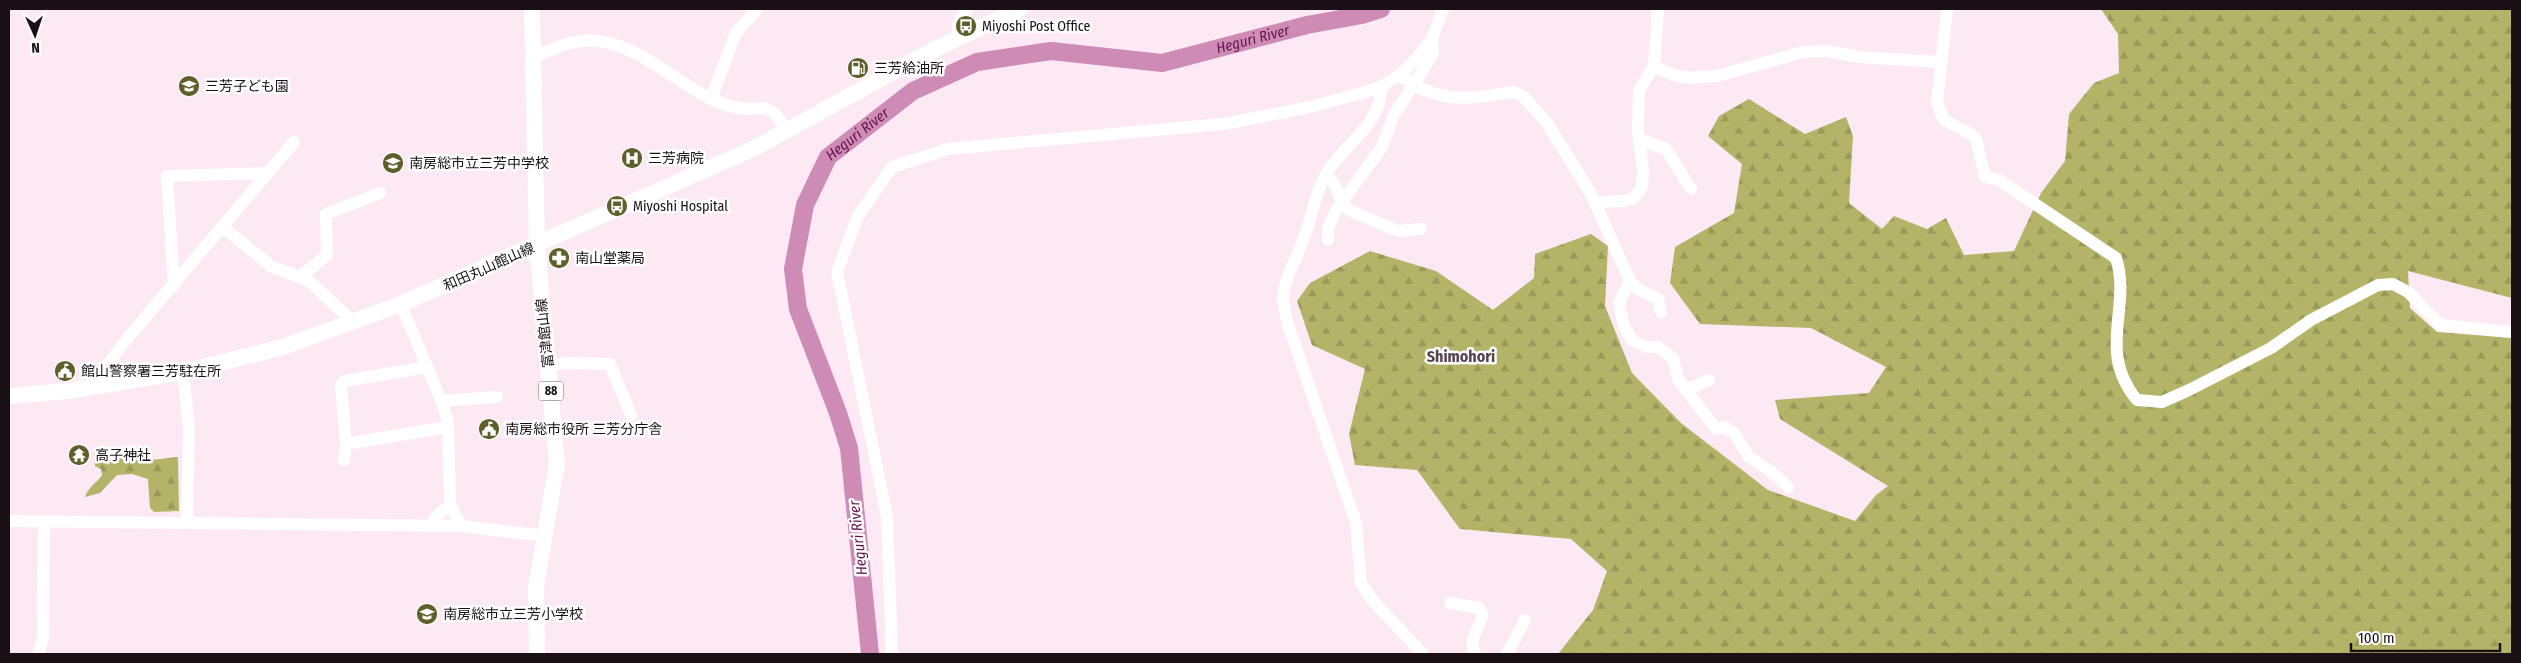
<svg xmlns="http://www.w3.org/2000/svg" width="2521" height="663" font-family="'Fira Sans Condensed','Noto Sans JP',sans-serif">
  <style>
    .forest { fill: url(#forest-firs) }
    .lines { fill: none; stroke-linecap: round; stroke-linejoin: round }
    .river { stroke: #ce8bb6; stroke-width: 18 }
    .minor { stroke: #fff; stroke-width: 12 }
    .major { stroke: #fff; stroke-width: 16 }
    .labels { text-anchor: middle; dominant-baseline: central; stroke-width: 5; stroke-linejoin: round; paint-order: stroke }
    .shield { fill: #fff; stroke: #5d585b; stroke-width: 1 }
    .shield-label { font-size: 12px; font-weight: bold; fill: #181015 }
    .poi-label { font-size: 14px; fill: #181015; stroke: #fff; text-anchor: start }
    .street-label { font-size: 14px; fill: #181015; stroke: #fff }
    .water-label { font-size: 15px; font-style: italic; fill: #65164f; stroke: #fff }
    .quarter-label { font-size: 16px; font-weight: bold; fill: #56434f; stroke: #fff }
  </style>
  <defs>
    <pattern id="forest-firs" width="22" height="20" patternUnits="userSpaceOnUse" patternTransform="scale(1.25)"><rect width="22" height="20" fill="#b3b468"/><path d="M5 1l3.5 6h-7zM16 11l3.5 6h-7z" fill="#999a59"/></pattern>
  </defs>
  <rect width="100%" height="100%" fill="#fce9f4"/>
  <g class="forest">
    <path d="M2101,9h411v289l-104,-27 2,37 27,24 75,6v316h-954l35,-44 14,-39 -36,-32 -111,-10 -43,-59 -62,-5 -6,-31 16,-65 -53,-24 -15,-44 13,-18 60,-32 66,20 57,39 41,-32 1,-24 56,-20 17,12 -3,60 27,67 49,50 87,67 87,31 21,-26 12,-9 -108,-67 -5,-19 94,-7 17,-26 -75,-39 -111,-4 -30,-41 5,-36 59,-34 8,-49 -34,-28 11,-20 30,-17 56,35 41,-17 7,19 -4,67 33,26 12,-13 33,13 19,-11 18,37 50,-4 27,-58 24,-32 4,-47 25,-31 25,-10 -1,-39z"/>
    <path d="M118,449l33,11 27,-3 1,54 -25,1 -4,-4 -2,-29 -16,-5 -15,1 -17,18 -15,4c3,-10 12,-14 17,-22l-1,-6 -6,-3 -1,-14 5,-2 9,15 6,-7z"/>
  </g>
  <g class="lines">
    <path class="river" id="s1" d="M870,654l-21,-206 -11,-35 -40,-104 -5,-40 12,-64 23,-48 85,-66 64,-29 74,-11 111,12 145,-38 55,-10 19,-6"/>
    <g class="minor">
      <path d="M1947,9l-10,94 7,17 27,14 5,5 9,38 14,3 117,78c16,49 -20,93 21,142l25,2 27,-12 82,-42 40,-28 67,-35 15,-1 15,8 32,33 72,7"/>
      <path d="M958,40v-15l9,-16"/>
      <path d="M533,57c20,-8 44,-20 66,-16 42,6 75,40 112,58 11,5 25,9 37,10 8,1 14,-4 22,1 7,4 12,14 17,21"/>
      <path d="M1654,66l19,9 15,3 29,-2 86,-24 24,-1 31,6 83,5"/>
      <path d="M1400,75c38,30 69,24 114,17l9,4 24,27 44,71 39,87 -11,22 5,23 8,14 14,7h12l15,11 5,21 38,50 9,-2 9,6 15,24 20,13 19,17"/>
      <path d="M1382,86c-3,42 -34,54 -54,85 -14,22 -16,49 -26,72 -7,19 -17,34 -19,54 0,10 4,21 6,30l67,196 5,60 11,17 51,54"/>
      <path d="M711,99l25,-66 21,-24"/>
      <path d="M1639,139l27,10 25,40"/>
      <path d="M1326,175l8,8 9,21 8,7 47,20 23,-2"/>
      <path d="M1595,202l29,-1 10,-3 8,-11 1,-18 -5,-39 1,-40 15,-24 4,-57"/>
      <path d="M224,228l48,39 36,13 45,42"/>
      <path d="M1328,240v-11l8,-19 46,-63 12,-32 37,-58 2,-5 -1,-13"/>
      <path d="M301,276l26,-21 -1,-41 54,-21"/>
      <path d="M1630,281l8,8 20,10 3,13"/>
      <path d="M174,286l-7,-110 102,-3"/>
      <path d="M401,304l42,101 5,17 2,82 11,22"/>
      <path d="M549,365l18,-2 43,1 21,51"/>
      <path d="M183,372l6,56 -2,95"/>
      <path d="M90,388l36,-48 168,-198"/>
      <path d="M1686,390l23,-10"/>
      <path d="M441,401l56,-4"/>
      <path d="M346,444l102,-17"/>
      <path d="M344,460l2,-16 -5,-58 3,-5 83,-14"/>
      <path d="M9,521l452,5 84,10"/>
      <path d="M432,526c3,-11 9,-15 19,-19"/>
      <path d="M1450,603l29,5 4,7 -11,26 3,13"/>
      <path d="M39,651l4,-13 1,-117"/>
      <path d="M892,654l-5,-138 -50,-244 21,-56 34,-49 56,-18 275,-25 83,-16 56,-15 20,-7 18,-11 18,-18 14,-18 11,-30"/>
      <path d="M1507,654l18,-34"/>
    </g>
    <g class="major">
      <path d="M532,9l5,236 20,219 -21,123 1,67"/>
      <path d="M9,396l59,-5 115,-19 100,-25 118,-43 354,-156 178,-98 87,-41"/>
    </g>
  </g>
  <defs>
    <g id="bus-disc" transform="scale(1.125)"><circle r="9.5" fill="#5f5f2c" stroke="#fff"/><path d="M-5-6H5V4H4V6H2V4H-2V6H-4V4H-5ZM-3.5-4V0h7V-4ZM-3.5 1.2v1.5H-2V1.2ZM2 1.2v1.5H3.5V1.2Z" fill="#fff"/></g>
    <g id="fuel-disc" transform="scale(1.125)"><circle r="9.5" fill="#5f5f2c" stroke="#fff"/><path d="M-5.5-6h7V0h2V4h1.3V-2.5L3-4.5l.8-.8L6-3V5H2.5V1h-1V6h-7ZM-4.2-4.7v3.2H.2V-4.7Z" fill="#fff"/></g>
    <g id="school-disc" transform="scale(1.125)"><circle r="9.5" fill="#5f5f2c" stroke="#fff"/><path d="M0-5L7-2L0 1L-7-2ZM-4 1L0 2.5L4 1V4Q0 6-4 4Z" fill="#fff"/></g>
    <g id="hospital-disc" transform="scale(1.125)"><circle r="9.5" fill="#5f5f2c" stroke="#fff"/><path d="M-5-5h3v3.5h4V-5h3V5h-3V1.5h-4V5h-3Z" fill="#fff"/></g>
    <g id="pharmacy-disc" transform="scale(1.125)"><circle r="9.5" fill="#5f5f2c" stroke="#fff"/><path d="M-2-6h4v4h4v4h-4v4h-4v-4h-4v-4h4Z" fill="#fff"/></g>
    <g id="civic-disc" transform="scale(1.125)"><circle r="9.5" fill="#5f5f2c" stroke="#fff"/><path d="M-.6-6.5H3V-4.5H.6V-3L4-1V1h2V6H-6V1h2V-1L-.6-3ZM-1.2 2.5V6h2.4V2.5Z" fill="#fff"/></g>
    <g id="temple-disc" transform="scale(1.125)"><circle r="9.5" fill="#5f5f2c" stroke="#fff"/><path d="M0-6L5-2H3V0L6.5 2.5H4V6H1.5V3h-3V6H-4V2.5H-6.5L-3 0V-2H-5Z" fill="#fff"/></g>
  </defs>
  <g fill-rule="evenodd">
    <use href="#bus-disc" x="966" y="26"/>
    <use href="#fuel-disc" x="858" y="68"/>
    <use href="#school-disc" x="189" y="86"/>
    <use href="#hospital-disc" x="632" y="158"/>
    <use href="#school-disc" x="393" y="163"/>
    <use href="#bus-disc" x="617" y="206"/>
    <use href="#pharmacy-disc" x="559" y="258"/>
    <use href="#civic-disc" x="65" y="371"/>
    <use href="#civic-disc" x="489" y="429"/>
    <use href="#temple-disc" x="79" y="455"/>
    <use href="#school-disc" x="427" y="614"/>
  </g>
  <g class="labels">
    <rect class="shield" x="538.5" y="381.5" width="25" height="19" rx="4"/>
    <g class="shield-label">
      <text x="551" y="391">88</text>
    </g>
    <g class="poi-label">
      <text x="982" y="26">Miyoshi Post Office</text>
      <text x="874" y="68">三芳給油所</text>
      <text x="205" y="86">三芳子ども園</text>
      <text x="648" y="158">三芳病院</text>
      <text x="409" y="163">南房総市立三芳中学校</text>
      <text x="633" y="206">Miyoshi Hospital</text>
      <text x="575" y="258">南山堂薬局</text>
      <text x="81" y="371">館山警察署三芳駐在所</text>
      <text x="505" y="429">南房総市役所 三芳分庁舎</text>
      <text x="95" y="455">高子神社</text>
      <text x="443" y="614">南房総市立三芳小学校</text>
    </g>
    <g class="street-label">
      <text transform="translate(489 267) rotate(-24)">和田丸山館山線</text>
      <text transform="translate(545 333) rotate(-96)">富津館山線</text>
    </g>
    <g class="water-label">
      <text stroke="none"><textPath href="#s1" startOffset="972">Heguri River</textPath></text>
      <text stroke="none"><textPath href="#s1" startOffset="551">Heguri River</textPath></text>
      <text transform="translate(858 538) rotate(-96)">Heguri River</text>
    </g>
    <g class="quarter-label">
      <text x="1461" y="356">Shimohori</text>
    </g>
  </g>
  <rect width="2521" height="663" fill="none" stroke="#181015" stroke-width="20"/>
  <g transform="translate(35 35) rotate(177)" stroke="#ffffff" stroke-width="4" paint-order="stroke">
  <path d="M0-4L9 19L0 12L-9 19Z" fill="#181015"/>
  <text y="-8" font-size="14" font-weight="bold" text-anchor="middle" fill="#181015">N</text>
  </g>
  <path d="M2351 643v8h149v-8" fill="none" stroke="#181015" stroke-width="2.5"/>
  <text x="2358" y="643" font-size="15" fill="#181015" stroke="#ffffff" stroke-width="4" paint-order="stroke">100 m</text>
</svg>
